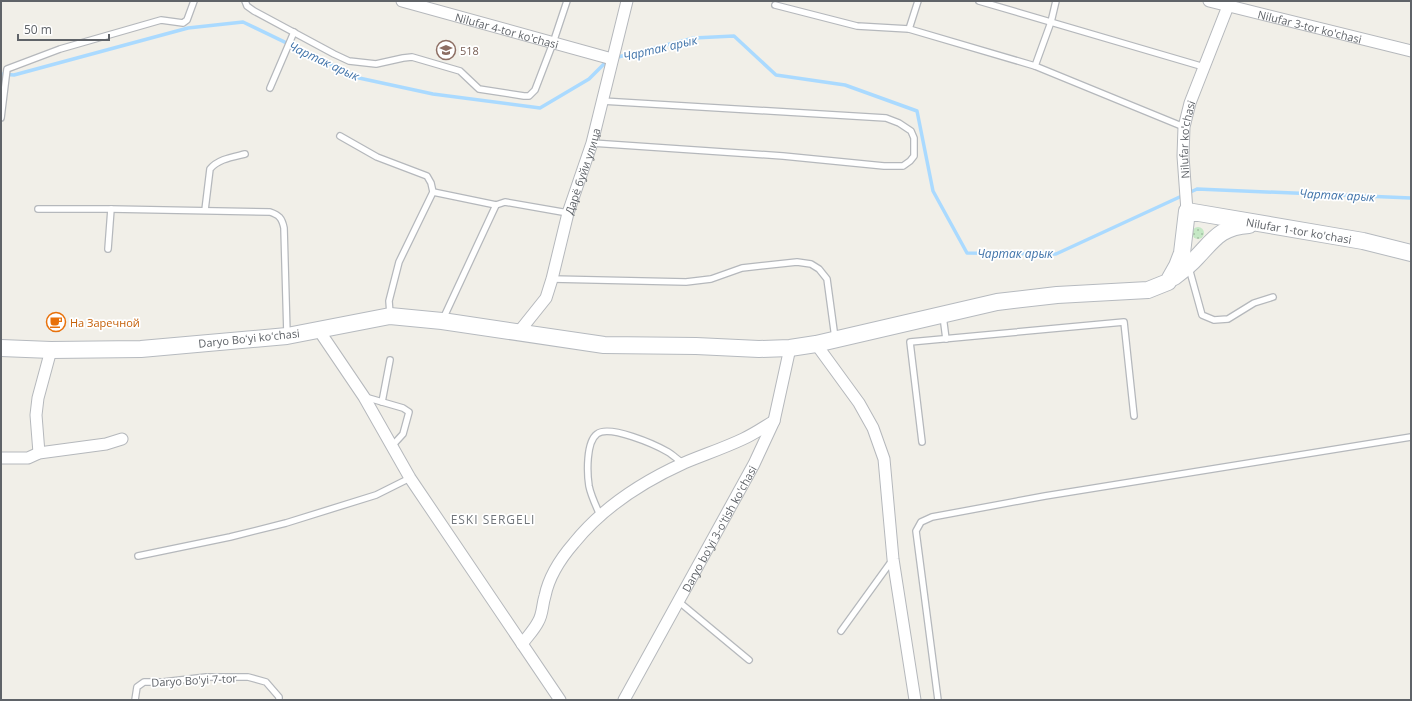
<svg xmlns="http://www.w3.org/2000/svg" width="1412" height="701" font-family="'Open Sans',sans-serif">
  <style>
    .grass { fill: url(#grass-dots) }
    .lines { fill: none; stroke-linecap: round; stroke-linejoin: round }
    .stream { stroke: #aadaff; stroke-width: 3.5 }
    .lane-casing { stroke: #b5b8bc; stroke-width: 8 }
    .street-casing { stroke: #b5b8bc; stroke-width: 13 }
    .secondary-casing { stroke: #b6babf; stroke-width: 18 }
    .lane { stroke: #fff; stroke-width: 5.5 }
    .street { stroke: #fff; stroke-width: 11 }
    .secondary { stroke: #fff; stroke-width: 16 }
    .labels { text-anchor: middle; dominant-baseline: central; stroke-width: 3.5; stroke-linejoin: round; paint-order: stroke }
    .street-label { font-size: 11px; fill: #5f6368; stroke: #fff }
    .education-label { font-size: 11px; fill: #785e54; stroke: #fff; text-anchor: start }
    .food-label { font-size: 11px; fill: #c56008; stroke: #fff; text-anchor: start }
    .water-label { font-size: 12px; font-style: italic; fill: #4174aa; stroke: #fff }
    .neighbourhood-label { font-size: 12px; letter-spacing: 1px; fill: #70757a; stroke: #fff }
  </style>
  <defs>
    <pattern id="grass-dots" width="8" height="8" patternUnits="userSpaceOnUse"><rect width="8" height="8" fill="#c5e8c5"/><path d="M2 2h.1M6 6h.1" fill="none" stroke="#a3c0a4" stroke-width="1.8" stroke-linecap="round"/></pattern>
  </defs>
  <rect width="100%" height="100%" fill="#f1efe8"/>
  <circle class="grass" cx="1198" cy="233" r="6"/>
  <g class="lines">
    <g class="stream">
      <path d="M614,58l80,-20 40,-2 42,39 69,10 72,26 16,80 34,62 89,1 141,-65 214,9"/>
      <path d="M1,74l13,1 174,-47 55,-6 116,56 74,16 107,14 49,-29 19,-19"/>
    </g>
    <g class="lane-casing">
      <g id="lane">
        <path d="M245,1l2,5 7,5 80,43 15,7 27,3 27,-6 9,-1 48,14 19,18 45,7h5l6,-6 18,-47 14,-42"/>
        <path d="M979,1l225,66"/>
        <path d="M775,5l82,21 52,3 126,37 149,61"/>
        <path d="M909,29l9,-28"/>
        <path d="M1035,66l16,-44 5,-21"/>
        <path d="M270,88l24,-56"/>
        <path d="M1,118l6,-49 53,-20 101,-29 22,3 4,-3 7,-19"/>
        <path d="M340,136l37,21 50,19 4,7 2,9 -34,70 -10,39 1,13"/>
        <path d="M592,143l191,13 101,10h19l7,-5 4,-5v-18l-3,-7 -12,-8 -13,-5 -284,-17"/>
        <path d="M433,192l63,13 9,-3 63,11"/>
        <path d="M38,209h73l159,3c9,3 12,6 14,16l3,106"/>
        <path d="M205,210l5,-41c8,-10 23,-12 35,-15"/>
        <path d="M108,249l3,-40"/>
        <path d="M1189,268l13,47 12,5 14,-1 26,-16 19,-6"/>
        <path d="M552,279l134,3 25,-3 31,-11 55,-6 14,2 8,5 8,10 8,59"/>
        <path d="M943,316l3,23"/>
        <path d="M443,319l53,-114"/>
        <path d="M365,397l38,11 6,4 -6,22 -11,12"/>
        <path d="M382,402l8,-42"/>
        <path d="M922,442l-12,-100 214,-20 10,94"/>
        <path d="M600,515c-4,-9 -9,-19 -11,-29 -2,-13 -3,-44 8,-52 12,-10 59,11 71,18 5,3 10,8 15,11"/>
        <path d="M138,556l92,-19 56,-14 90,-28 34,-17"/>
        <path d="M678,601l71,59"/>
        <path d="M841,631l52,-72"/>
        <path d="M135,700l2,-13 7,-5h19l43,-5h42l18,5 13,15v3"/>
        <path d="M938,700l-22,-169 5,-9 11,-5 113,-21 366,-59"/>
      </g>
    </g>
    <g class="street-casing">
      <g id="street">
        <path id="s1" d="M402,1l210,58"/>
        <path id="s2" d="M1209,1l202,50"/>
        <path id="s3" d="M1187,211l-4,-55 1,-29 6,-24 40,-102"/>
        <path d="M318,329l46,68 46,81 150,222"/>
        <path id="s4" d="M518,333l28,-35 6,-19 16,-66 24,-70 35,-142"/>
        <path d="M816,344l43,59 14,25 11,31 9,100 22,141"/>
        <path d="M39,453l-3,-38 2,-17 13,-48"/>
        <path d="M1,458h27l11,-5 67,-9 16,-5"/>
        <path d="M522,644c5,-7 12,-14 16,-22 5,-8 4,-17 7,-26 4,-20 16,-38 29,-53 29,-36 68,-61 110,-80 19,-8 40,-15 59,-24 11,-5 21,-12 31,-18"/>
        <path id="s5" d="M624,700l130,-236 20,-43 16,-73"/>
      </g>
    </g>
    <g class="secondary-casing">
      <g id="secondary">
        <path d="M1174,277c8,-6 16,-12 23,-20 18,-19 24,-30 52,-32"/>
        <path id="s6" d="M1,348l50,2 90,-1 146,-13 103,-20 52,5 162,24 92,1 63,3 31,-1 26,-4 181,-42 60,-7 91,-5 20,-8 9,-16 5,-13 5,-42 176,30 48,12"/>
      </g>
    </g>
    <use href="#lane" class="lane"/>
    <use href="#street" class="street"/>
    <use href="#secondary" class="secondary"/>
  </g>
  <defs>
    <g id="school-ring" transform="scale(1)"><circle r="9.5" fill="#fff" stroke="#8d6e63" stroke-width="1.5"/><path d="M0-5L7-2L0 1L-7-2ZM-4 1L0 2.5L4 1V4Q0 6-4 4Z" fill="#8d6e63"/></g>
    <g id="cafe-ring" transform="scale(1)"><circle r="9.5" fill="#fff" stroke="#e8710a" stroke-width="1.5"/><path d="M-5.5-4.5H6V0H3Q3 3.5 0 3.5H-2.5Q-5.5 3.5-5.5 0ZM3-3.2v2h1.7v-2ZM-6 4.5H4V6H-6Z" fill="#e8710a"/></g>
  </defs>
  <g fill-rule="evenodd">
    <use href="#school-ring" x="446" y="50"/>
    <use href="#cafe-ring" x="56" y="322"/>
  </g>
  <g class="labels">
    <g class="street-label">
      <text stroke="none"><textPath href="#s2" startOffset="104">Nilufar 3-tor ko'chasi</textPath></text>
      <text stroke="none"><textPath href="#s1" startOffset="109">Nilufar 4-tor ko'chasi</textPath></text>
      <text stroke="none"><textPath href="#s3" startOffset="72">Nilufar ko'chasi</textPath></text>
      <text stroke="none"><textPath href="#s4" startOffset="177">Дарё буйи улица</textPath></text>
      <text stroke="none"><textPath href="#s6" startOffset="1367">Nilufar 1-tor ko'chasi</textPath></text>
      <text transform="translate(249 338) rotate(-6)">Daryo Boʻyi koʻchasi</text>
      <text stroke="none"><textPath href="#s5" startOffset="196">Daryo bo'yi 3-o'tish ko'chasi</textPath></text>
      <text transform="translate(194 680) rotate(-3)">Daryo Bo'yi 7-tor</text>
    </g>
    <g class="education-label">
      <text x="460" y="50">518</text>
    </g>
    <g class="food-label">
      <text x="70" y="322">На Заречной</text>
    </g>
    <g class="water-label">
      <text transform="translate(660 48) rotate(-13)">Чартак арык</text>
      <text transform="translate(324 61) rotate(25)">Чартак арык</text>
      <text transform="translate(1337 195) rotate(3)">Чартак арык</text>
      <text x="1015" y="253">Чартак арык</text>
    </g>
    <g class="neighbourhood-label">
      <text x="493" y="519">ESKI SERGELI</text>
    </g>
  </g>
  <rect width="1412" height="701" fill="none" stroke="#5f6368" stroke-width="4"/>
  <path d="M18 34v6h91v-6" fill="none" stroke="#5f6368" stroke-width="2"/>
  <text x="24" y="34" font-size="12" fill="#5f6368" stroke="#ffffff" stroke-width="3" paint-order="stroke">50 m</text>
</svg>
